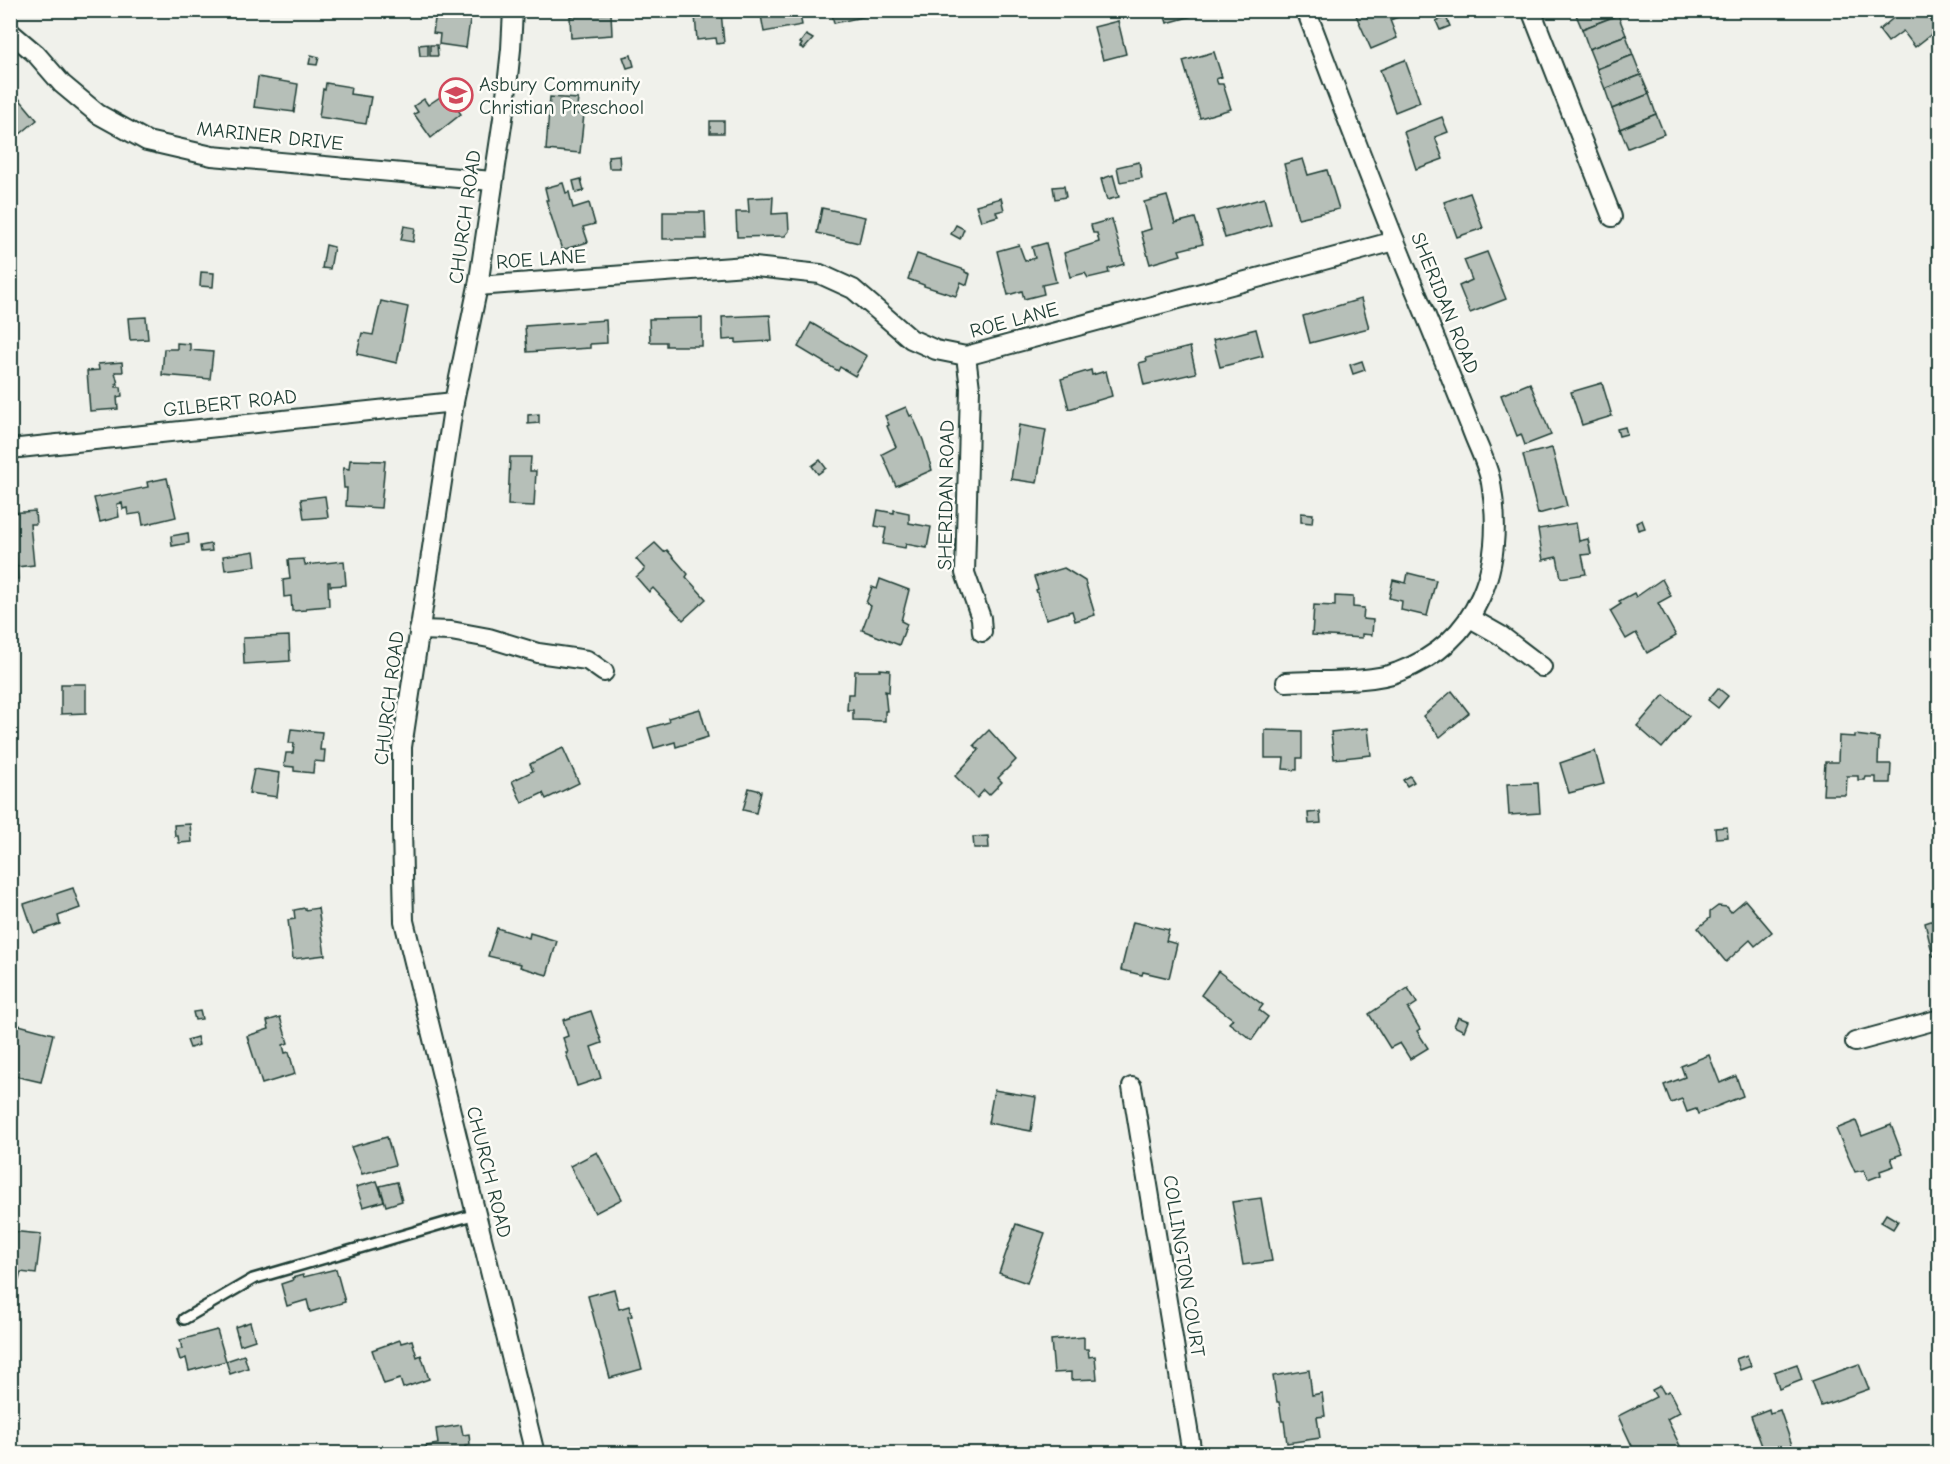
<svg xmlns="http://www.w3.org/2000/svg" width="1950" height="1464" font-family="'Comic Neue',sans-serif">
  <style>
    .building { fill: #b6bfb8; stroke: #1f3d34; stroke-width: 1.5 }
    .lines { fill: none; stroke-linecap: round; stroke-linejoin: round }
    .lane-casing { stroke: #1f3d34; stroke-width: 14 }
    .street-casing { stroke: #1f3d34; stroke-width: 22 }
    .lane { stroke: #fdfcf7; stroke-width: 9 }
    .street { stroke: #fdfcf7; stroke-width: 18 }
    .labels { text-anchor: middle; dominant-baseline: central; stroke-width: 5; stroke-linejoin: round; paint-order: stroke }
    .poi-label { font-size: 20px; fill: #1f3d34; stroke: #fdfcf7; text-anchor: start }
    .street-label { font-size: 20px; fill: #1f3d34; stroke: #fdfcf7 }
  </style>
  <rect width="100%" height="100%" fill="#f0f1eb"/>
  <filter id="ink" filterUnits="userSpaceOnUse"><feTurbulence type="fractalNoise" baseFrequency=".0167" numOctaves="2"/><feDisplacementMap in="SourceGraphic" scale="12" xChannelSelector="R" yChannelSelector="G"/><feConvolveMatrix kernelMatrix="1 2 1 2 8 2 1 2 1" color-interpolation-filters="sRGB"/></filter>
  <g filter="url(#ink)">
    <g class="building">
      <path d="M470,10l-1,4h2l-5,34 -27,-4 1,-10 -7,-1 2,-14 7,1 2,-10z"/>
      <path d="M760,10h39l3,15 -38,7z"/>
      <path d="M831,10h35l1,6 -33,7z"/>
      <path d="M1163,10h44v2l-40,11z"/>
      <path d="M1358,10h38l2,7 -8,3 7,18 -26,11 -16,-36z"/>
      <path d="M1574,10h42l2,5 -36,14z"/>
      <path d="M1903,10h20l15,19 -23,18 -12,-16 -15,11 -9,-12z"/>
      <path d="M721,12l3,31 -7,1 -1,-6 -19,2 -2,-25z"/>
      <path d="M611,13l1,22 -41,3 -1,-22z"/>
      <path d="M1618,15l8,20 -37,14 -7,-20z"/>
      <path d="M1446,17l4,9 -10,4 -4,-9z"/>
      <path d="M1118,21l8,33 -23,6 -9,-33z"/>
      <path d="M806,35l7,4 -9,10 -4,-2 2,-3 -2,-1z"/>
      <path d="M1626,35l7,20 -36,14 -8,-20z"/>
      <path d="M428,44v12h-8l-1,-11z"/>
      <path d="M430,45h7l1,11h-8z"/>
      <path d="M1214,52l8,25 -6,2 2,5h5l8,25 -31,9 -17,-57z"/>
      <path d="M311,55l8,2 -2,8 -8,-1z"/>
      <path d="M631,55l3,11 -7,2 -4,-11z"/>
      <path d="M1633,55l8,20 -36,14 -8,-20z"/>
      <path d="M1405,60l15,42 -25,10 -15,-42z"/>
      <path d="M1641,75l8,19 -37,15 -7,-20z"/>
      <path d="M258,77l40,7 -4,28 -40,-5z"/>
      <path d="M326,83l25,4 -1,7 21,3 -5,27 -47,-7 4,-28 2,1z"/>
      <path d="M12,90l25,30 -24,20 -3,-3z"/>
      <path d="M446,93l15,21 -30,24 -17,-24 4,-2 -4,-6 10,-7 4,6z"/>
      <path d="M1649,94l7,20 -36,15 -8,-20z"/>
      <path d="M550,97l28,2 -2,15h8l-4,39 -34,-3z"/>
      <path d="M1656,114l8,20 -36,14 -8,-19z"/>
      <path d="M1442,117l6,15 -13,5 8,22 -27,10 -12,-37z"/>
      <rect x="710" y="121" width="14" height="12"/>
      <path d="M619,155l1,13h-11l-1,-12z"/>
      <path d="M1303,159l5,16 19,-5 12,39 -41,9 -14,-54z"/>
      <path d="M1139,162l3,16 -22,4 -3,-15z"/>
      <path d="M1113,175l6,22 -12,3 -6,-21z"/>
      <path d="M581,179l3,12 -8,2 -3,-12z"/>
      <path d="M563,183l3,10 3,-1 4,16 16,-5 6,21 -12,3 5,15 -26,8 -16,-50h2l-3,-12z"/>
      <path d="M1064,186l2,11 -11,2 -2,-12z"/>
      <path d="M1470,193l13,35 -26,9 -13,-35z"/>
      <path d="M1167,196l8,27 20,-5 8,26 -24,6 2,5 -31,9 -9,-32 10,-3 -7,-27z"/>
      <path d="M773,197l-1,17 16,-1 1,18 -4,5 -48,1 -1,-25h13l-1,-14z"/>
      <path d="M1001,198l3,12 -8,2 2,4 -17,5 -5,-16z"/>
      <path d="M1264,198l7,27 -46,13 -8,-27z"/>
      <path d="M822,208l43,9 -6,26 -42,-10z"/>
      <path d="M663,212h42l1,27h-43z"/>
      <path d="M1112,219l12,45 -16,5 1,4 -21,5 -3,-5 -15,4 -6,-24 35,-11 -2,-9h-4l-2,-8z"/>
      <path d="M956,225l8,4 -4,10 -9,-5z"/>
      <path d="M404,226l11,2 -2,14 -12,-2z"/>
      <path d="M1046,243l10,39 -14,3 2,9 -20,5 -2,-8 -14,4 -11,-44 22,-6 6,16 10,-3 -3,-11z"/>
      <path d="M326,245l8,2 -4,22 -8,-1z"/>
      <path d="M1487,252l19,47 -36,14 -11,-27 13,-6 -8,-20z"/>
      <path d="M917,254l48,16v2l5,2 -3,11 -6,-3 -5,14 -32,-10v-1l-16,-6z"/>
      <path d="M201,272l13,1 -1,14 -13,-1z"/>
      <path d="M1361,299l8,29 -59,15 -7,-27z"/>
      <path d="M381,301l27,6 -11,56 -40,-9 5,-21 11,2z"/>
      <path d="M770,315l2,26 -36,2v-4l-13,1 -1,-23z"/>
      <path d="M146,317l2,22 -18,1 -2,-22z"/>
      <path d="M702,318v28h-36v-4h-16l-1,-23z"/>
      <path d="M606,320l1,23 -17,1v4l-63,4 -2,-26z"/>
      <path d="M811,323l56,33 -12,20 -15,-9 -2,4 -40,-24z"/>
      <path d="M1256,329l7,27 -43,11 -7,-27z"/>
      <path d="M177,343l13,1v6l23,2 -3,27 -48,-4 2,-26h13z"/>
      <path d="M1190,347l6,26 -52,12 -5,-22 8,-2 -1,-3z"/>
      <path d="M1362,361l3,9 -12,4 -3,-9z"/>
      <path d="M122,362l1,10h-8l3,12h-2v3h5l1,9 -5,1 1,12 -28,2 -3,-40 12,-1 -1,-6z"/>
      <path d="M1091,370l1,5 14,-4 6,25 -43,13 -8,-30z"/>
      <path d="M1530,383l21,52 -26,10 -4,-11 -4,2 -16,-41z"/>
      <path d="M1602,383l10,33 -30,9 -11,-33z"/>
      <path d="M906,407l4,9 2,-1 11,25 9,30 -36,16 -14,-32 14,-7 -9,-21 2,-1 -4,-9z"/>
      <path d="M539,414v9l-11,1v-9z"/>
      <path d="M1019,425l27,5 -9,53 -26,-4z"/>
      <path d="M1625,427l2,7 -8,2 -2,-7z"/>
      <path d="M1552,448l15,58 -29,8 -15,-59z"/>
      <path d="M510,457h21l-1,14h6l-2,35 -26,-1z"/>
      <path d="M350,460l35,1 -4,47 -35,-2 1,-18h-3l-1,-16 1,-4 5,1z"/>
      <path d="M820,460l6,8 -8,6 -6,-8z"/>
      <path d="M167,478l9,39 -33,8 -2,-12 -13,2 -1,-7 -4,1 -1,-6 -5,1 2,13 -19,5 -6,-24 54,-11 -1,-5z"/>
      <path d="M325,496l3,21 -24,2 -3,-20z"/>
      <path d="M878,510l16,3v-3l15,3v10l22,4 -4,21 -21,-4 -1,4 -22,-4 3,-16 -11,-2z"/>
      <path d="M35,511l1,13h-6l4,41 -17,2 1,12h-8v-12h7l-1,-9h-6v-45z"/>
      <path d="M1301,513l12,1 -1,9 -11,-1z"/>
      <path d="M1642,520l3,8 -7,2 -2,-7z"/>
      <path d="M1576,523l3,18 9,-2 3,15 -9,1 4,19 -25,4 -4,-21 -14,3 -5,-31z"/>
      <path d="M188,533l1,10 -17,3 -1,-10z"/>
      <path d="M655,543l9,9 3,-2 21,24 -2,3 20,22 -23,21 -30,-32 -4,4 -13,-15 9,-8 -9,-10z"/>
      <path d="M211,544l1,7 -11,1 -1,-6z"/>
      <path d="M254,551l2,15 -31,4 -2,-14z"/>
      <path d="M304,559l1,6 39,-4 2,24 -16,1v-4h-2l1,24 -23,2v2l-14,1 -1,-15 -7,1 -1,-17 7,-1 -2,-19z"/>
      <path d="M1064,568l21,13 10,34 -20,6 -3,-10 -26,8 -10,-29 2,-1 -4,-12z"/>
      <path d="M1408,573l28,7 -9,36 -26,-6 1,-9 -13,-3 4,-18 13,3z"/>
      <path d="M880,579l29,11 -8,31 6,3 -8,21 -37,-15 9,-24 -5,-3 6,-16 5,2z"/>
      <path d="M1662,579l9,17 -13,7 18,33 -29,17 -11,-20 -10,6 -16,-28 11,-7 -2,-3 15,-8 2,4z"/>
      <path d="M1335,596l18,1v10l11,1 -1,11 10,1 -1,15 -10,-1v4l-50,-3 2,-30 21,1z"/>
      <path d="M289,636l1,25 -46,3 -1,-26z"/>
      <path d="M880,669l10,1 -1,22 -4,-1 2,20h-2v10l-32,-1v-10h-6l1,-16h6l1,-23h25z"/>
      <path d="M61,684h25v29l-25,1z"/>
      <path d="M1718,688l10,8 -10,12 -10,-8z"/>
      <path d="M1452,691l17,22 -29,24 -17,-21z"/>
      <path d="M1664,695l25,21 -27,32 -25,-22z"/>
      <path d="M700,709l8,28 -32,10 -1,-5 -21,6 -6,-20 21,-6 -1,-4z"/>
      <path d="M1368,728l3,27 -37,4 -3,-27z"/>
      <path d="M291,729l31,3 -2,18h5l-1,12 -10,-1 -1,12 -19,-2v-4l-10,-1 2,-13h7l1,-10h-5z"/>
      <path d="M989,730l27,30 -18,18 4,4 -13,13 -5,-5 -7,8 -22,-22 24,-26 -5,-5z"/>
      <path d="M1265,730l37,1v27h-5v12l-14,-1 1,-11h-19z"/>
      <path d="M1855,735l24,3 -1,26h13l-1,19h-14v-6h-10l-1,3h-7v-4h-11l-1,19h-23l2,-33h13l1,-26 16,1z"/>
      <path d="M563,748l16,35 -33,16 -3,-6 -21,10 -10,-22 21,-10 -3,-7z"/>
      <path d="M1595,751l9,33 -35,9 -9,-30z"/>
      <path d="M254,769l26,4 -3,24 -28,-4z"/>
      <path d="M1410,776l4,6 -7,4 -4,-6z"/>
      <path d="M1538,783l2,30 -31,2 -2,-31z"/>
      <path d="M749,788l12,3 -5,22 -13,-3z"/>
      <path d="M1320,812l1,11 -12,1 -1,-11z"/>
      <path d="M190,824l2,18 -13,1 -1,-7h-3l-1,-11z"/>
      <path d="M1727,827l1,10 -12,1 -1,-10z"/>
      <path d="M988,836l1,12h-15l-1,-11z"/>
      <path d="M73,888l7,20 -22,8 2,8 -26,9 -10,-29z"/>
      <path d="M1745,900l27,32 -17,14 -5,-6 -24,22 -28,-34 12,-10v-6l8,-6 9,1 4,5z"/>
      <path d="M305,908v2l13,-2 7,47 -32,4 -5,-39 7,-1 -1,-9z"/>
      <path d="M1940,908v46l-7,2 -8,-33 12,-4 -3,-10z"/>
      <path d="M1133,922l36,8 -3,11 11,3 -8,34 -26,-6 -1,3 -21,-5z"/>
      <path d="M497,928l32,10 1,-5 27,8 -10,34 -27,-8 1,-3 -33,-8z"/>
      <path d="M1218,971l45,34 -4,5 9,7 -16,23 -23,-17 4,-4 -32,-24z"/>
      <path d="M1408,988l9,15 -9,6 12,20 -3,2 11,17 -18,11 -10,-16 -10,5 -21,-34z"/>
      <path d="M200,1011l2,8 -7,1 -2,-8z"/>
      <path d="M591,1011l11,32 -11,4 10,31 -24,8 -11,-33h2l-5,-15 5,-2 -5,-16z"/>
      <path d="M280,1017l8,26 -5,2 2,8 4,-1 6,22 -33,10 -15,-48 22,-7 -2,-8z"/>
      <path d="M1458,1017l10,4 -4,10 -10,-5z"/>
      <path d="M15,1024l38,10 -12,48 -31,-7v-32z"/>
      <path d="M197,1037l2,8 -9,3 -3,-8z"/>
      <path d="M1709,1055l11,28 16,-7 7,20 -45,18 -2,-5 -9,3 -5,-13 -11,4 -7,-18 21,-8 -4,-11z"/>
      <path d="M994,1090l42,7 -5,34 -43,-8z"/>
      <path d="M1856,1121l6,15 29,-11 11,29 -11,4 3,8 -14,5 1,4 -13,5 -4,-10 -9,2 -19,-43z"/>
      <path d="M387,1137l8,28 -33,9 -11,-27z"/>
      <path d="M597,1152l25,47 -27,14 -25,-47z"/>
      <path d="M377,1181l7,20 -21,6 -7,-20z"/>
      <path d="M397,1182l5,19 -16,5 -6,-20z"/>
      <path d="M1261,1198l11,63 -29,4 -11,-63z"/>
      <path d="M1886,1214l12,7 -5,8 -12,-7z"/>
      <path d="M1016,1224l29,9 -18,50 -28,-10z"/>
      <path d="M10,1231l31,3 -5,40 -15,-2 -2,8 -9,-1z"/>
      <path d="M336,1269l9,33 -35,10 -3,-12 -20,6 -6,-22 12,-4 -1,-2 11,-3 1,2z"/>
      <path d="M614,1289l5,20 10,-3 3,10 -4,1 14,52 -32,9 -22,-82z"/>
      <path d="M250,1322l5,18 -15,5 -5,-18z"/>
      <path d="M217,1330l9,31 -37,10 -3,-13 -6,2 -3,-10 5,-1 -2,-9z"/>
      <path d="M1084,1337v12h4l1,8 6,-1 2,23 -26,1v-8l-17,1 -3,-33z"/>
      <path d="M400,1340l1,3 11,-3 5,17 4,-2 8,24 -26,9 -3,-9 -16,5 -12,-34z"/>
      <path d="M244,1355l4,13 -18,6 -4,-13z"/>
      <path d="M1747,1355l4,11 -11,4 -4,-11z"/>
      <path d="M1797,1364l5,16 -23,9 -5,-17z"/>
      <path d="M1859,1364l10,25 -48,17 -9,-25z"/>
      <path d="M1309,1370l3,25 10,-2 3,23 -8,1 3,21 -33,5 -3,-22h-2l-3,-19h-2l-4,-26z"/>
      <path d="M1660,1386l4,7 5,-2 11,21 -13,7 17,35h-39l-3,-7 -8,3 -16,-34 38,-19 -4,-7z"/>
      <path d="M1769,1409l1,4 10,-3 15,44h-30l-14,-38z"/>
      <path d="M461,1425l2,10 6,-1 1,11 -5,1 1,8h-39l-1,-8 12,-2 -2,-15z"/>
      <path d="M680,1449v5h-35v-3z"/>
    </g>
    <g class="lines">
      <g class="lane-casing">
        <path id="lane" d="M184,1319l69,-40 223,-65"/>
      </g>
      <g class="street-casing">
        <g id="street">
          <path d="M513,10l-2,39 -6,56 -27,181 -24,116 -52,345v81l2,93 131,533"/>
          <path d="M1531,10l81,207"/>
          <path d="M10,32l26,22 26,30 36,30 49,27 65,15 280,25"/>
          <path d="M478,286l268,-20 74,8 33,15 58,50 25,11 30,6 429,-115"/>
          <path d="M966,356l4,32 -5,185 16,45 1,14"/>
          <path d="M10,449l444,-47"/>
          <path d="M1470,618l30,17 42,32"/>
          <path d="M419,630l32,1 38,7 49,15 49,7 17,12"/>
          <path d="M1286,682c30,-2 85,1 112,-10 83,-31 107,-108 93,-189 -3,-18 -14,-38 -20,-55 -19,-48 -38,-96 -58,-143 -38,-91 -72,-183 -107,-275"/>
          <path d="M1855,1042l85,-23"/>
          <path d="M1132,1087l60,367"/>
        </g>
      </g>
      <use href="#lane" class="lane"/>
      <use href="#street" class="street"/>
    </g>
  </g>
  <defs>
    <g id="school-ring" transform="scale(1.725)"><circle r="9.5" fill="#fdfcf7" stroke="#d1495b" stroke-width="1.5"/><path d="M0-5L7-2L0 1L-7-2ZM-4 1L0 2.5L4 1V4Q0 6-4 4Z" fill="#d1495b"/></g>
  </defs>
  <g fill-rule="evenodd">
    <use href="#school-ring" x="456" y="95"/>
  </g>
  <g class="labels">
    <g class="poi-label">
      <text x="479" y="84">Asbury Community<tspan x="479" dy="23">Christian Preschool</tspan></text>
    </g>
    <g class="street-label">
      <text transform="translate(270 136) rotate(6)">MARINER DRIVE</text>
      <text transform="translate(465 217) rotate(-82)">CHURCH ROAD</text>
      <text transform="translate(541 259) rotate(-4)">ROE LANE</text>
      <text transform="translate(1445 303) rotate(68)">SHERIDAN ROAD</text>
      <text transform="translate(1014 320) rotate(-15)">ROE LANE</text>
      <text transform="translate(230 403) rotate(-6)">GILBERT ROAD</text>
      <text transform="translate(946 495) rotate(-89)">SHERIDAN ROAD</text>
      <text transform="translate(389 698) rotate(-83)">CHURCH ROAD</text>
      <text transform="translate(489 1172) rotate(76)">CHURCH ROAD</text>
      <text transform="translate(1184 1266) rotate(81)">COLLINGTON COURT</text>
    </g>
  </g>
  <rect width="1950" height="1464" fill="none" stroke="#fdfcf7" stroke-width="36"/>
  <rect x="18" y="18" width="1914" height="1428" fill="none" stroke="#1f3d34" stroke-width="2" filter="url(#ink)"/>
</svg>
